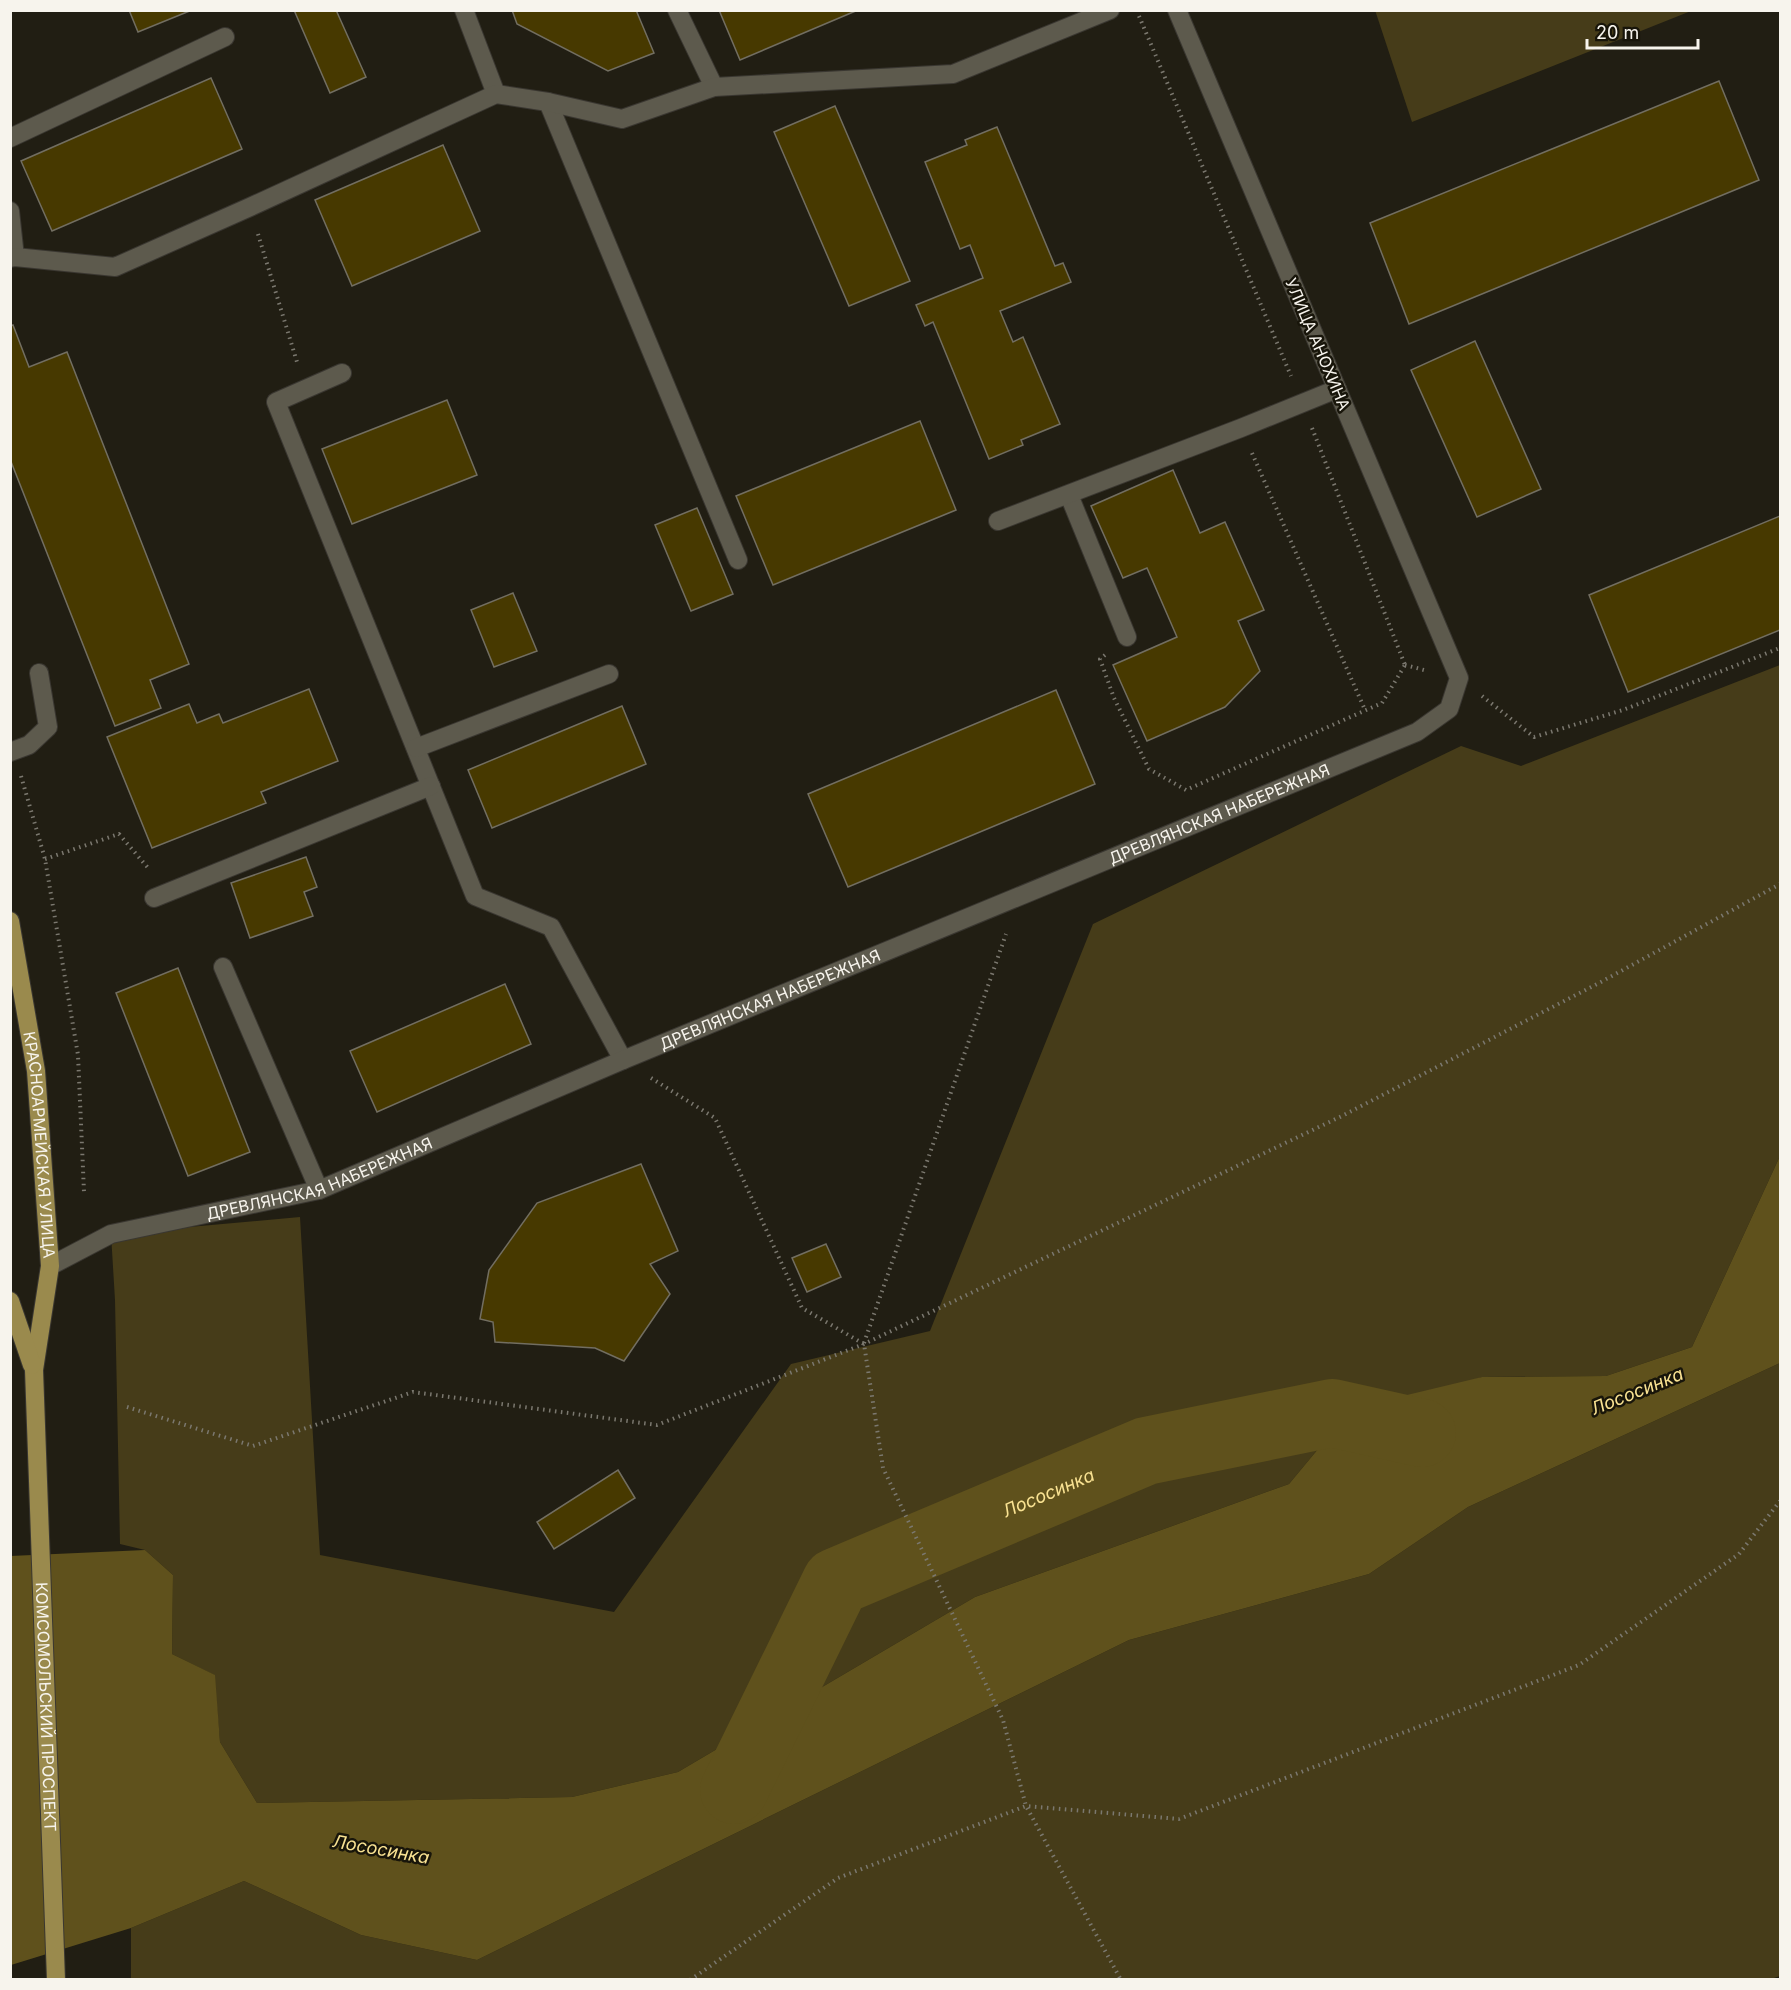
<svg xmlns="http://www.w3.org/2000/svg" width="1791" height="1990" font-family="Inter,sans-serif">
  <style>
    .green { fill: #463c19 }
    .water { fill: #5f511c }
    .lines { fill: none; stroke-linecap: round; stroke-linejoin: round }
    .river { stroke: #5f511c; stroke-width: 68 }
    .building { fill: #473900; stroke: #726e61; stroke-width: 1.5 }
    .service-casing { stroke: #3a3731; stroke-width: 20 }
    .minor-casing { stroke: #3a3731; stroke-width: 20 }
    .primary-casing { stroke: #3a3731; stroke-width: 20 }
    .path { stroke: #7b786f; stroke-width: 4; stroke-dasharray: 1.5 4.5; stroke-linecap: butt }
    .service { stroke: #5d5a4d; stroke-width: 18 }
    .minor { stroke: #5d5a4d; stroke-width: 18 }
    .primary { stroke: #9a8a4d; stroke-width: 18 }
    .labels { text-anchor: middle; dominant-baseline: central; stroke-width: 5; stroke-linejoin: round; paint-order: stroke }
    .street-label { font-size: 16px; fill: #f7f4ed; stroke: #18150a }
    .water-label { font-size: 18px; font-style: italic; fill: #f9e292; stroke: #18150a }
  </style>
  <rect width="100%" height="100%" fill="#211e13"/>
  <g class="green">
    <path d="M1375,10h316v1l-279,111z"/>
    <path d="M1780,665v491l-88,191 -86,29 -124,1 -149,54 -44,53 -314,113 -297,175 -106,25 -315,6 -37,-61 -6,-67 -42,-21 1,-79 -28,-25 -25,-6 -5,-244 -4,-66 189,-17 20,338 294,57 177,-248 139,-33 163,-407 368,-178 60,20z"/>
    <path d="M1780,1363v613l-9,3 -1640,1v-52l113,-47 117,54 116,25 652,-320 240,-66 99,-67z"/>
  </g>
  <path class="water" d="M1780,1156v207l-312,144 -99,67 -240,66 -652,320 -116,-25 -117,-54 -113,47 -120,37 -1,-409 135,-6 28,25 -1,79 43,21 5,67 37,61 315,-6 106,-25 297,-175 314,-113 44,-53 -1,-18 150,-36 124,-1 86,-29z"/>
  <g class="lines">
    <path class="river" id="s1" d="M734,1790l102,-208 310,-131 186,-38 90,20"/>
  </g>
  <g class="building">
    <path d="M129,10h63l-54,22z"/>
    <path d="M294,10h42l30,67 -36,16z"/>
    <path d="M512,10h124l18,43 -46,18 -91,-47z"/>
    <path d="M719,10h139l-118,50z"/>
    <path d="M211,78l31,71 -190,82 -31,-70z"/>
    <path d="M1719,81l40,99 -350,144 -39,-101z"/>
    <path d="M835,106l75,175 -61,25 -75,-174z"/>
    <path d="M997,127l58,139 8,-3 8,19 -71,29 13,31 10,-5 37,87 -39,16 2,5 -34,14 -56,-137 -8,4 -9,-21 67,-27 -13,-33 -10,4 -35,-87 42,-17 -2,-5z"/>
    <path d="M443,145l37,86 -128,55 -37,-86z"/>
    <path d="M13,325l16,42 38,-15 122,312 -39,16 11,28 -46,18 -105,-267v-133z"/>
    <path d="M1475,341l66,148 -64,28 -66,-147z"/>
    <path d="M447,400l30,75 -125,49 -30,-75z"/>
    <path d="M920,421l36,89 -183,75 -37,-89z"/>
    <path d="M1173,470l27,63 25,-11 39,88 -26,11 22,50 -35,36 -78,34 -34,-76 64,-28 -30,-69 -24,10 -32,-72z"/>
    <path d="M697,508l36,86 -42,17 -36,-86z"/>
    <path d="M1780,516v114l-152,62 -39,-97z"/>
    <path d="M513,593l24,58 -43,16 -23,-57z"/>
    <path d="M309,689l29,72 -77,31 5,11 -114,45 -45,-111 82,-33 8,19 22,-9 4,9z"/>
    <path d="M1056,690l39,94 -247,103 -40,-93z"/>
    <path d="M622,706l24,58 -154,64 -24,-58z"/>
    <path d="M306,857l11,30 -13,5 9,24 -63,22 -19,-55z"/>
    <path d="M178,968l72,184 -62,24 -72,-183z"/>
    <path d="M505,984l26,60 -154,68 -27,-61z"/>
    <path d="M641,1164l37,87 -28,13 20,30 -46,67 -29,-13 -100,-6 -2,-20 -13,-3 9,-49 48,-67z"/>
    <path d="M826,1244l15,33 -34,15 -15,-34z"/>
    <path d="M618,1470l17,28 -81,51 -17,-27z"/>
  </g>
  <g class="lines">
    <g class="service-casing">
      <g id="service">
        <path d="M464,10l32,84"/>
        <path d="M677,10l37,77"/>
        <path d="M548,102l190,458"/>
        <path d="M10,138l215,-101"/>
        <path d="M10,211l5,46"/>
        <path d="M10,258l5,-1 100,10 135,-60 246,-113 52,8 74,17 92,-32 239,-13 157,-64"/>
        <path d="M342,373l-66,29 199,494 76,31 72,133"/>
        <path d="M1069,495l58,142"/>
        <path d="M998,521l243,-93 96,-39"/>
        <path d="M416,748l193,-74"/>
        <path d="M10,752l19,-7 19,-18 -9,-54"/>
        <path d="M154,898l277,-112"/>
        <path d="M223,967l96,223"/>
      </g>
    </g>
    <g class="minor-casing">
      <g id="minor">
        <path id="s2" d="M50,1266l61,-32 208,-44 304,-130 794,-328 32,-23 10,-31 -282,-668"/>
      </g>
    </g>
    <g class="primary-casing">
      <g id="primary">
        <path id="s3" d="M10,921l26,150 14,195 -16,104 22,610"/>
        <path d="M10,1301l22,64"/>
      </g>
    </g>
    <g class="path">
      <path d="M1139,16l152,360"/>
      <path d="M258,234l39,128"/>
      <path d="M1312,428l93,237"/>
      <path d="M1252,453l113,257"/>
      <path d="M1105,655l-5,4 14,39 35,71 37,21 196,-87 23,-38"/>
      <path d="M1405,665l19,5"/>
      <path d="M1482,696l52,41 89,-27 157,-62"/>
      <path d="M21,776l24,83 33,196 6,137"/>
      <path d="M45,859l74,-25 30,35"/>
      <path d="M651,1078l64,40 87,190 62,36 19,124 120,252 23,86 95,174"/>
      <path d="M864,1343l142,-409"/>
      <path d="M127,1407l126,39 160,-54 244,33 207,-81 478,-228 257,-133 181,-99"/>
      <path d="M690,1980l148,-102 188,-72 153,13 400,-154 160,-111 41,-53"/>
    </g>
    <use href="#service" class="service"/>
    <use href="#minor" class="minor"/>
    <use href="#primary" class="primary"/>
  </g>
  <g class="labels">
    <g class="street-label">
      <text transform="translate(1318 344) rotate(67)">УЛИЦА АНОХИНА</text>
      <text stroke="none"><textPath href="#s2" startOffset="1257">ДРЕВЛЯНСКАЯ НАБЕРЕЖНАЯ</textPath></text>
      <text stroke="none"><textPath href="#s2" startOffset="771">ДРЕВЛЯНСКАЯ НАБЕРЕЖНАЯ</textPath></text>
      <text stroke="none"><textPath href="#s3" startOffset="226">КРАСНОАРМЕЙСКАЯ УЛИЦА</textPath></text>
      <text stroke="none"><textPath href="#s2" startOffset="285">ДРЕВЛЯНСКАЯ НАБЕРЕЖНАЯ</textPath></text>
      <text stroke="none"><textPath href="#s3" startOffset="790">КОМСОМОЛЬСКИЙ ПРОСПЕКТ</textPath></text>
    </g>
    <g class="water-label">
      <text transform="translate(1637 1391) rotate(-22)">Лососинка</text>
      <text stroke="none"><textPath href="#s1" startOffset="462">Лососинка</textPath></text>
      <text transform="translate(381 1849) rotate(10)">Лососинка</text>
    </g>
  </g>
  <rect width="1791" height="1990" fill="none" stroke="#f7f4ed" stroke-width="24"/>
  <path d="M1587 39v9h111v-9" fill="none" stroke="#f7f4ed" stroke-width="3"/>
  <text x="1596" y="39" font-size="18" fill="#f7f4ed" stroke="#18150a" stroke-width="4.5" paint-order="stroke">20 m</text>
</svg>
